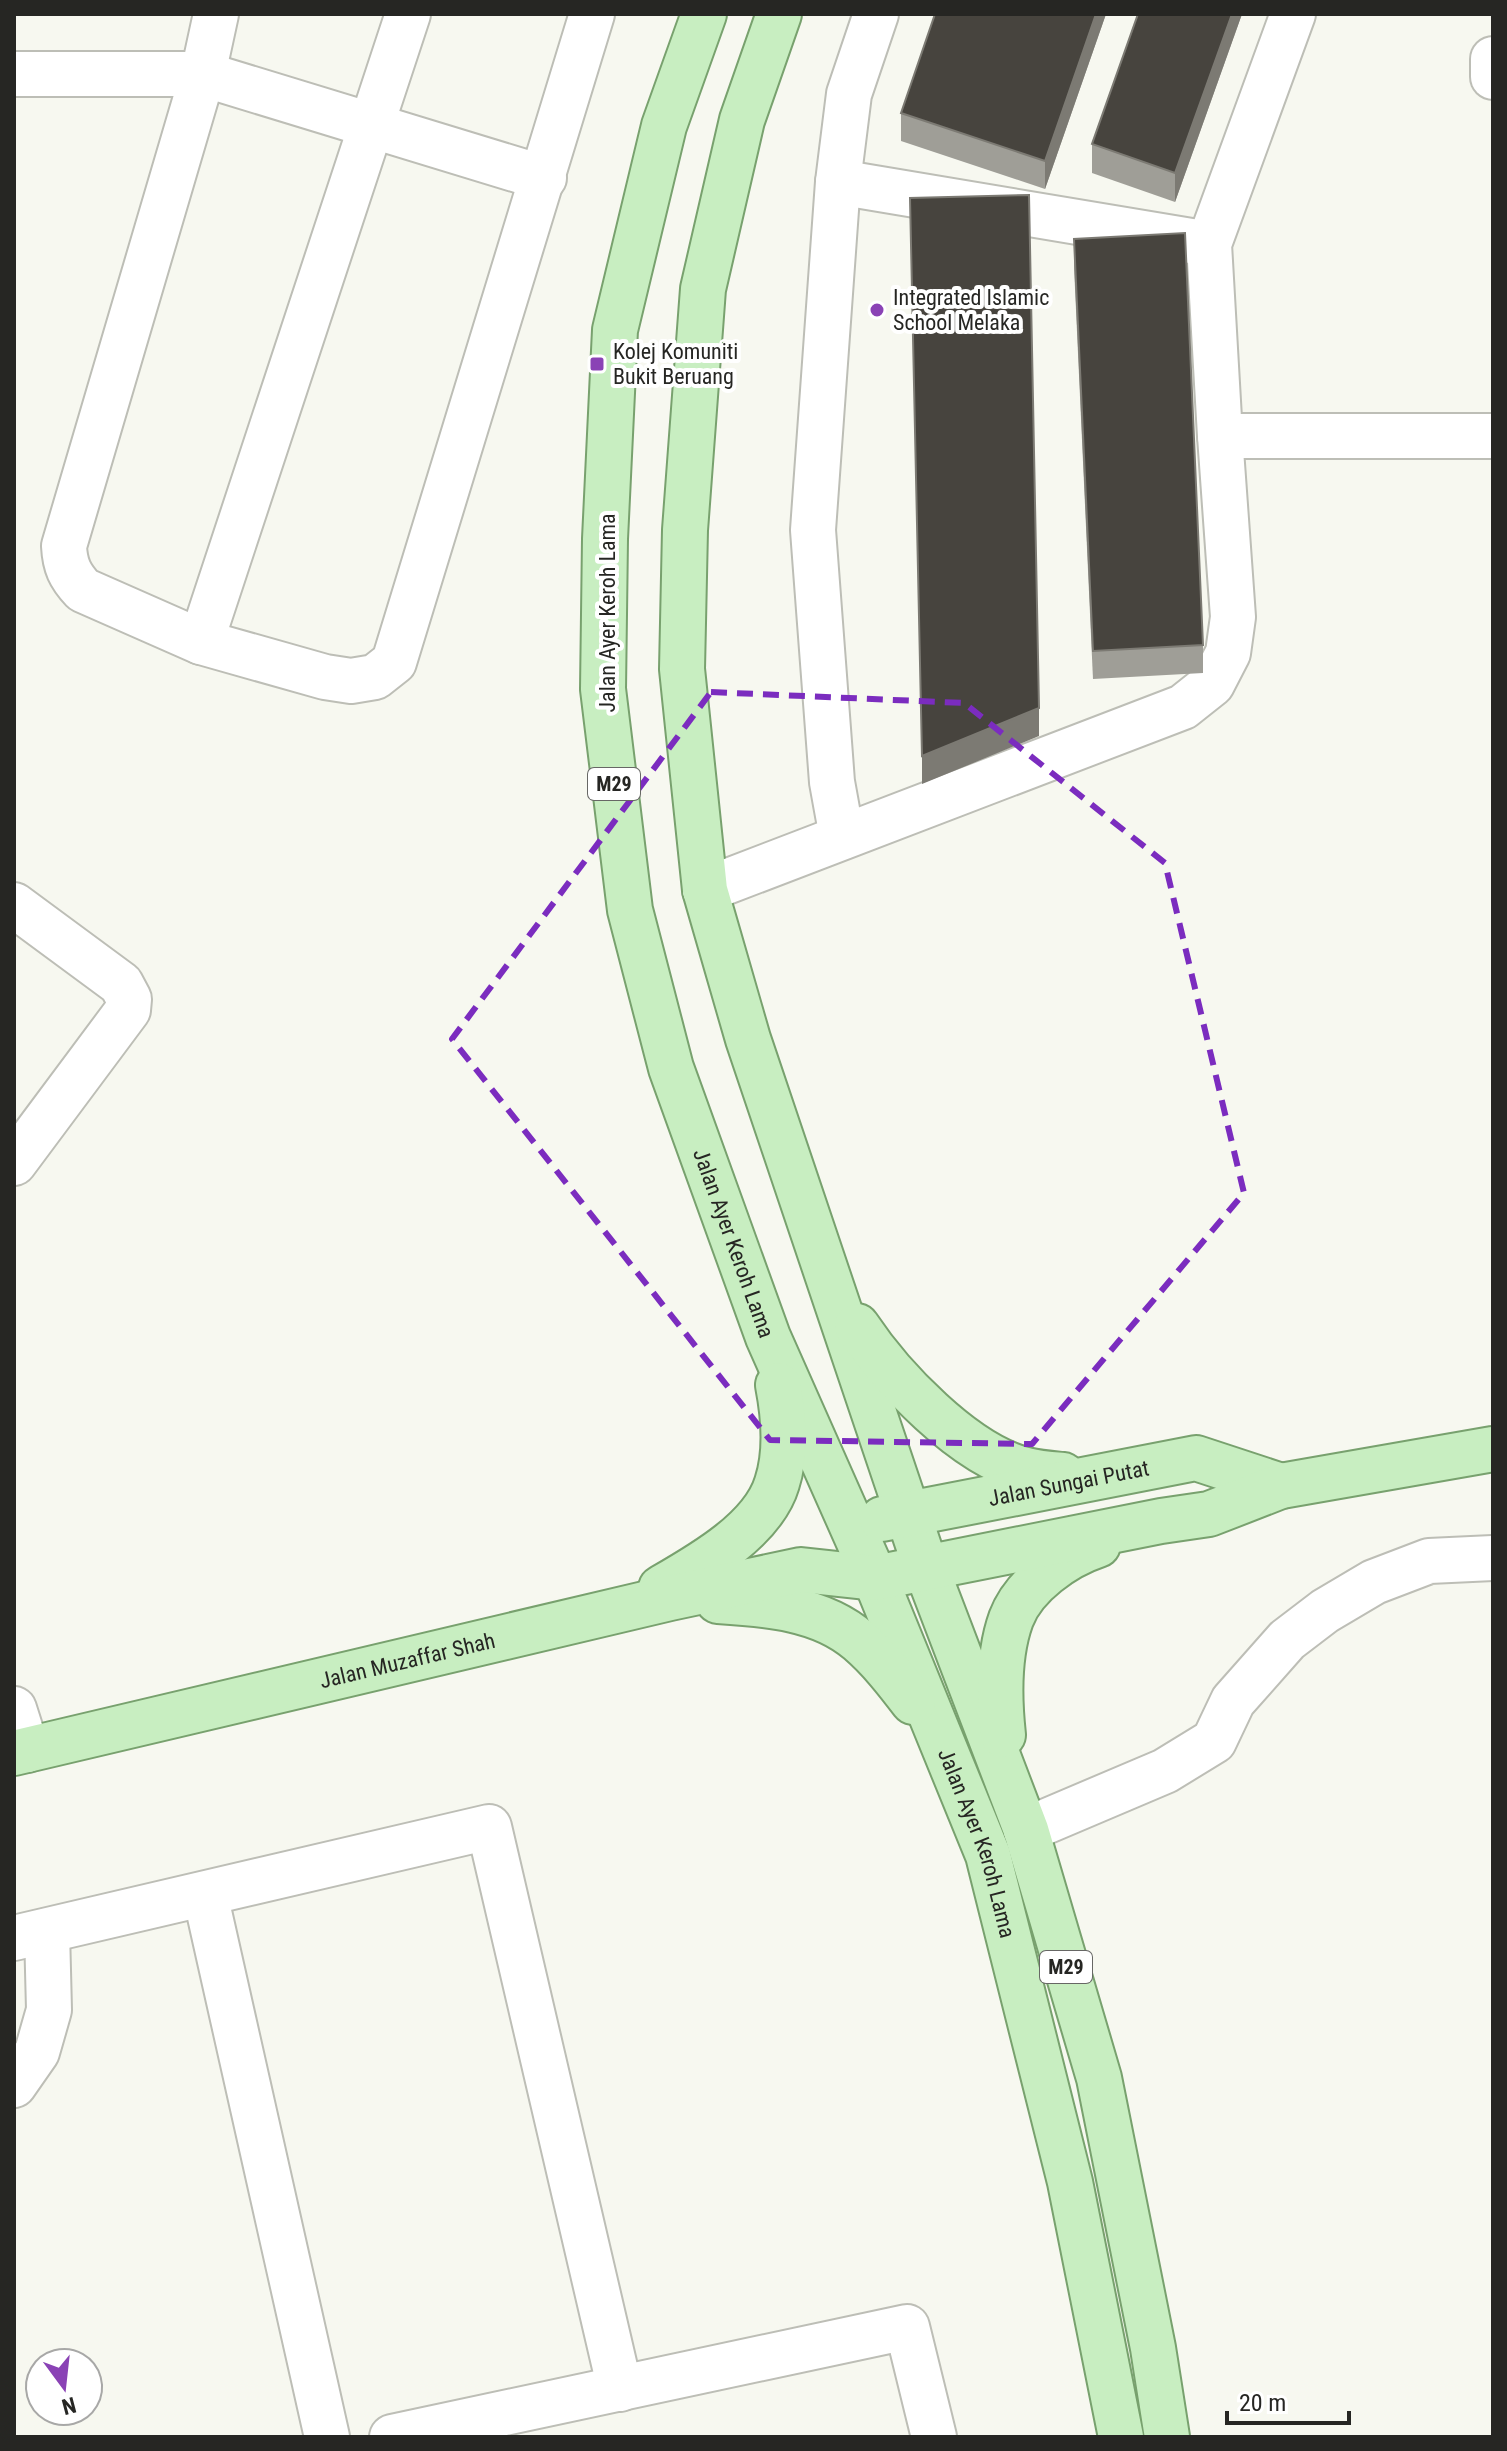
<svg xmlns="http://www.w3.org/2000/svg" width="1507" height="2451" font-family="'Roboto Condensed',sans-serif">
  <style>
    .lines { fill: none; stroke-linecap: round; stroke-linejoin: round }
    .minor-casing { stroke: #bdbeb6; stroke-width: 48 }
    .major-casing { stroke: #78a16e; stroke-width: 48 }
    .minor { stroke: #fff; stroke-width: 44 }
    .major { stroke: #c8eec1; stroke-width: 44 }
    .wall { fill: #9f9e97 }
    .shaded-wall { fill: #7c7a73 }
    .building { fill: #47443e; stroke: #7c7a73; stroke-width: 2 }
    .marked { fill: none; stroke: #7b2cbf; stroke-width: 6; stroke-dasharray: 16 10; stroke-linejoin: round }
    .poi-dot { fill: #8a42b5; stroke: #fff; stroke-width: 3 }
    .labels { text-anchor: middle; dominant-baseline: central; stroke-width: 8; stroke-linejoin: round; paint-order: stroke }
    .shield { fill: #fff; stroke: #676765; stroke-width: 2 }
    .shield-label { font-size: 20px; font-weight: bold; fill: #262623 }
    .poi-label { font-size: 22px; fill: #262623; stroke: #fff; text-anchor: start }
    .street-label { font-size: 22px; fill: #262623; stroke: #fff }
  </style>
  <rect width="100%" height="100%" fill="#f7f8f0"/>
  <g class="lines">
    <g class="minor-casing">
      <g id="minor">
        <path d="M216,14l-13,60 -139,472c1,20 6,30 19,44l118,52 124,35 26,4 24,-4 19,-15 198,-648"/>
        <path d="M1493,59v18"/>
        <path d="M14,74h189l341,104"/>
        <path d="M838,182l371,62"/>
        <path d="M1220,436h273"/>
        <path d="M201,642l207,-628"/>
        <path d="M842,837l-10,-55 -19,-252 25,-348 11,-88 27,-80"/>
        <path d="M705,890l478,-183 29,-23 16,-31 5,-36 -13,-181 -11,-192 84,-230"/>
        <path d="M14,905l107,79 8,15 -1,11 -114,153"/>
        <path d="M14,1709l13,41"/>
        <path d="M1026,1830l139,-59 49,-30 19,-40 54,-61 38,-29 49,-29 55,-21 64,-3"/>
        <path d="M205,1894l122,543"/>
        <path d="M14,1938l475,-111 131,562"/>
        <path d="M14,2085l23,-33 12,-42 -2,-79"/>
        <path d="M392,2437l515,-110 27,110"/>
      </g>
    </g>
    <g class="major-casing">
      <g id="major">
        <path id="s1" d="M704,14l-40,112 -49,204 -10,209 -2,150 27,221 41,158 97,269 107,241 113,277 82,327 51,255"/>
        <path d="M779,14l-37,106 -39,169 -18,241 -3,139 23,221 43,149 178,529 100,262 73,248 54,270 14,89"/>
        <path d="M857,1326c34,51 107,129 169,144 11,3 25,4 37,5"/>
        <path id="s2" d="M882,1519l314,-61 85,28"/>
        <path d="M661,1588c40,-23 102,-58 116,-105 10,-31 7,-67 1,-98"/>
        <path d="M718,1601c48,3 103,7 141,40 21,18 38,40 54,61"/>
        <path d="M1003,1735c-4,-37 -5,-80 8,-116 13,-35 54,-63 87,-74"/>
        <path id="s3" d="M14,1753l656,-155 131,-28 74,8 286,-57 48,-7 72,-28 212,-37"/>
      </g>
    </g>
    <use href="#minor" class="minor"/>
    <use href="#major" class="major"/>
  </g>
  <g class="wall">
    <path d="M1106,14l-61,175 -144,-48v-28z"/>
    <path d="M1138,14h104l-67,188 -83,-29v-29z"/>
    <path d="M1074,239l129,406v28l-110,6 -19,-412z"/>
  </g>
  <g class="shaded-wall">
    <path d="M1096,14h10l-61,175v-28z"/>
    <path d="M1232,14h10l-67,188v-29z"/>
    <path d="M1039,708v28l-117,48v-28z"/>
  </g>
  <g class="building">
    <path d="M935,14h161l-51,147 -144,-48z"/>
    <path d="M1138,14h94l-57,159 -83,-29z"/>
    <path d="M1029,195l10,513 -117,48 -12,-558z"/>
    <path d="M1185,233l18,412 -110,6 -19,-412z"/>
  </g>
  <path class="marked" d="M711,692l253,11 201,160 79,330 -212,251 -262,-4 -318,-401z"/>
  <g class="poi-dot">
    <circle cx="877" cy="310" r="8"/>
    <rect x="589" y="356" width="16" height="16" rx="4"/>
  </g>
  <g class="labels">
    <g class="shield">
      <rect x="588" y="768" width="52" height="32" rx="6"/>
      <rect x="1040" y="1951" width="52" height="32" rx="6"/>
    </g>
    <g class="shield-label">
      <text x="614" y="784">M29</text>
      <text x="1066" y="1967">M29</text>
    </g>
    <g class="poi-label">
      <text x="893" y="297">Integrated Islamic<tspan x="893" dy="25">School Melaka</tspan></text>
      <text x="613" y="351">Kolej Komuniti<tspan x="613" dy="25">Bukit Beruang</tspan></text>
    </g>
    <g class="street-label">
      <text transform="translate(607 613) rotate(-90)">Jalan Ayer Keroh Lama</text>
      <text stroke="none"><textPath href="#s1" startOffset="1260">Jalan Ayer Keroh Lama</textPath></text>
      <text stroke="none"><textPath href="#s2" startOffset="190">Jalan Sungai Putat</textPath></text>
      <text stroke="none"><textPath href="#s3" startOffset="404">Jalan Muzaffar Shah</textPath></text>
      <text stroke="none"><textPath href="#s1" startOffset="1908">Jalan Ayer Keroh Lama</textPath></text>
    </g>
  </g>
  <rect width="1507" height="2451" fill="none" stroke="#262623" stroke-width="32"/>
  <g transform="translate(64 2387) rotate(165)"><circle r="38" fill="#ffffff" stroke="#a8a8a7" stroke-width="2"/>
  <path d="M0-6L14 30L0 20L-14 30Z" fill="#8a42b5"/>
  <text y="-12" font-size="22" font-weight="bold" text-anchor="middle" fill="#262623">N</text>
  </g>
  <path d="M1227 2411v12h122v-12" fill="none" stroke="#262623" stroke-width="4"/>
  <text x="1239" y="2411" font-size="24" fill="#262623" stroke="#ffffff" stroke-width="6" paint-order="stroke">20 m</text>
</svg>
